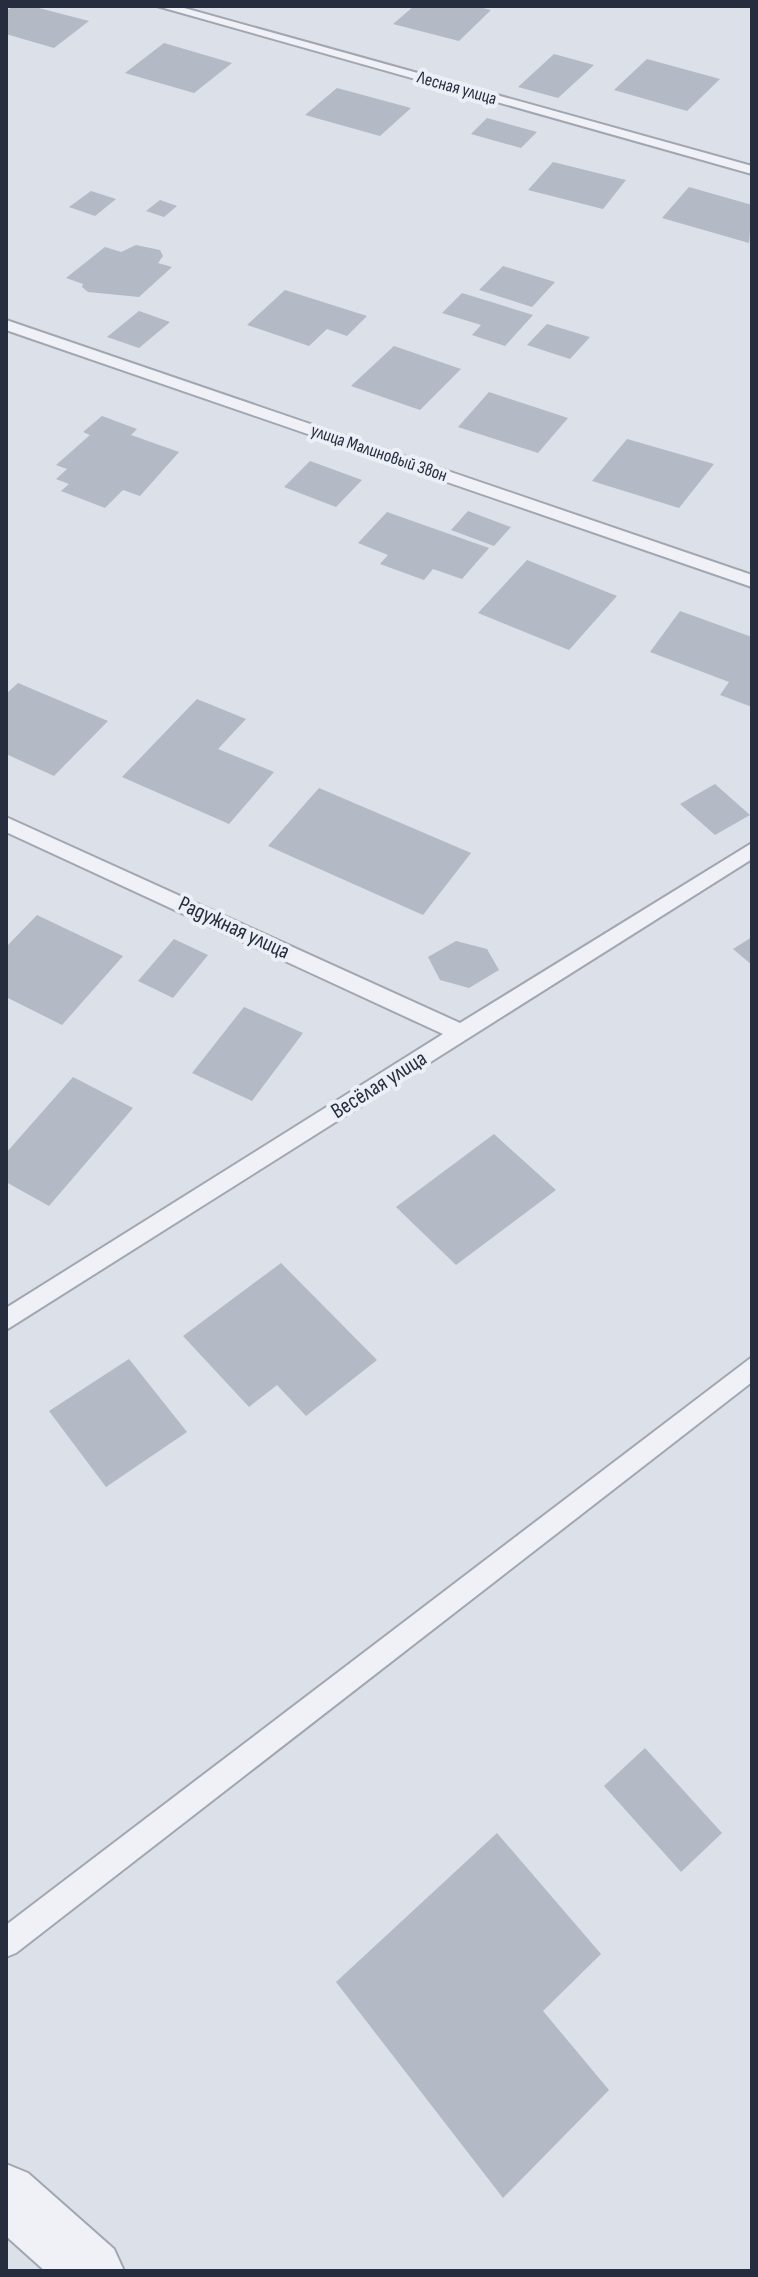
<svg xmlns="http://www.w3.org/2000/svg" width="758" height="2277" font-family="'Sofia Sans Condensed',sans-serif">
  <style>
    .building { fill: #b3b9c5 }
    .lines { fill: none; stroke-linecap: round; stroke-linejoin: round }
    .service-casing { stroke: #a1a7b2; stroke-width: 4 }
    .minor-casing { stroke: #a1a7b2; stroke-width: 4 }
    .service { fill: #eff1f6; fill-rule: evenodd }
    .minor { fill: #eff1f6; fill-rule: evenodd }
    .labels { text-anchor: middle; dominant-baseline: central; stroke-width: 8; stroke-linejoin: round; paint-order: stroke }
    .far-street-label { font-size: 18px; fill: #252d3f; stroke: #eceff5 }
    .street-label { font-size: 22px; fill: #252d3f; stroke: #eceff5 }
  </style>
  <rect width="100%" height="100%" fill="#dce0e8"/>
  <g class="building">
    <path d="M16,6h15l58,15 -35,27 -48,-14v-24z"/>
    <path d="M414,6h60l17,4 -32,31 -66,-17z"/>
    <path d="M164,43l68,20 -38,30 -69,-20z"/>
    <path d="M554,54l40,11 -36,33 -40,-11z"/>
    <path d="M647,59l73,20 -33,32 -73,-21z"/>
    <path d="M337,88l74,20 -31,28 -75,-21z"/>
    <path d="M487,118l50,14 -16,16 -50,-14z"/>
    <path d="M553,162l73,18 -23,29 -75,-19z"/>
    <path d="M689,187l63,18 -3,38 -87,-25z"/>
    <path d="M91,191l25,8 -21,17 -26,-9z"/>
    <path d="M160,200l17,6 -13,11 -18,-6z"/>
    <path d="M136,245l24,5 3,6 -5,7 14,4 -33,30 -51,-5 -6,-5 1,-3 -17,-6 39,-31 16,5z"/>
    <path d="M503,266l52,16 -23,25 -53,-17z"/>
    <path d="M285,290l82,26 -20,20 -20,-7 -18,17 -62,-21z"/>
    <path d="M462,293l71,22 -28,31 -33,-11 9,-10 -39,-12z"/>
    <path d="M139,311l31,11 -31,26 -32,-11z"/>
    <path d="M547,324l43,13 -20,22 -43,-14z"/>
    <path d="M394,346l67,23 -41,41 -69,-24z"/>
    <path d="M489,392l79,26 -30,35 -80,-26z"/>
    <path d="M102,416l35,13 -6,6 48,17 -39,44 -17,-6 -18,18 -44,-17 8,-7 -13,-5 11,-10 -11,-4 34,-30 -7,-3z"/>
    <path d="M627,439l87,25 -35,44 -87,-27z"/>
    <path d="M310,461l52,19 -26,27 -52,-20z"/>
    <path d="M468,511l43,16 -17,19 -43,-16z"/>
    <path d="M387,512l102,36 -27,31 -29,-10 -9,11 -44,-16 8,-9 -30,-12z"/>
    <path d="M527,560l90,36 -48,54 -91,-37z"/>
    <path d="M680,611l72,26v70l-32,-12 9,-13 -79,-30z"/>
    <path d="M18,683l90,38 -54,55 -48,-22v-60z"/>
    <path d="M197,699l49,20 -28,30 56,23 -45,52 -107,-47z"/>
    <path d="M715,784l35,31 -35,20 -35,-31z"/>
    <path d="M319,788l152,65 -48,62 -155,-69z"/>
    <path d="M37,915l86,41 -61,69 -56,-28v-50z"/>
    <path d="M752,937v28l-19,-16z"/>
    <path d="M174,939l34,16 -35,43 -35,-17z"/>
    <path d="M456,941l31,8 12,21 -30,18 -29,-8 -12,-23z"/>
    <path d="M244,1007l59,26 -51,68 -60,-28z"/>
    <path d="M73,1077l60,31 -84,98 -43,-24v-29z"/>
    <path d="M494,1134l62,56 -100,75 -60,-58z"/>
    <path d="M281,1263l96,97 -71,56 -29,-31 -28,22 -66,-71z"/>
    <path d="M129,1359l58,73 -81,55 -57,-76z"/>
    <path d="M645,1748l77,85 -41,39 -77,-86z"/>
    <path d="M497,1833l104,121 -58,57 66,79 -106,108 -167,-216z"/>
  </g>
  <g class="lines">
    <g class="service-casing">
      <g id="service">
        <path d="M157,6h20l575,160v8z"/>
        <path d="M6,320l746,255v12l-746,-257z"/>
        <path d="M6,817l454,206 292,-180v16l-746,471v-22l437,-274 -437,-202z"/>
        <path d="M752,1357v25l-736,571 -10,4v-32z"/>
      </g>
    </g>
    <g class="minor-casing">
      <path id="minor" d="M6,2164l22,9 86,76 10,22h-79l-39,-35z"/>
    </g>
    <use href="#service" class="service"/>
    <use href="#minor" class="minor"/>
  </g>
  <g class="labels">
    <g class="far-street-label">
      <text transform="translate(457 88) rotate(16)">Лесная улица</text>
      <text transform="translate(379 453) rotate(19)">улица Малиновый Звон</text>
    </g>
    <g class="street-label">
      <text transform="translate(234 928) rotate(25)">Радужная улица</text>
      <text transform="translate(379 1085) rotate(-32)">Весёлая улица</text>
    </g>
  </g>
  <rect width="758" height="2277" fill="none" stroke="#252d3f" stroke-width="16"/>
</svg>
